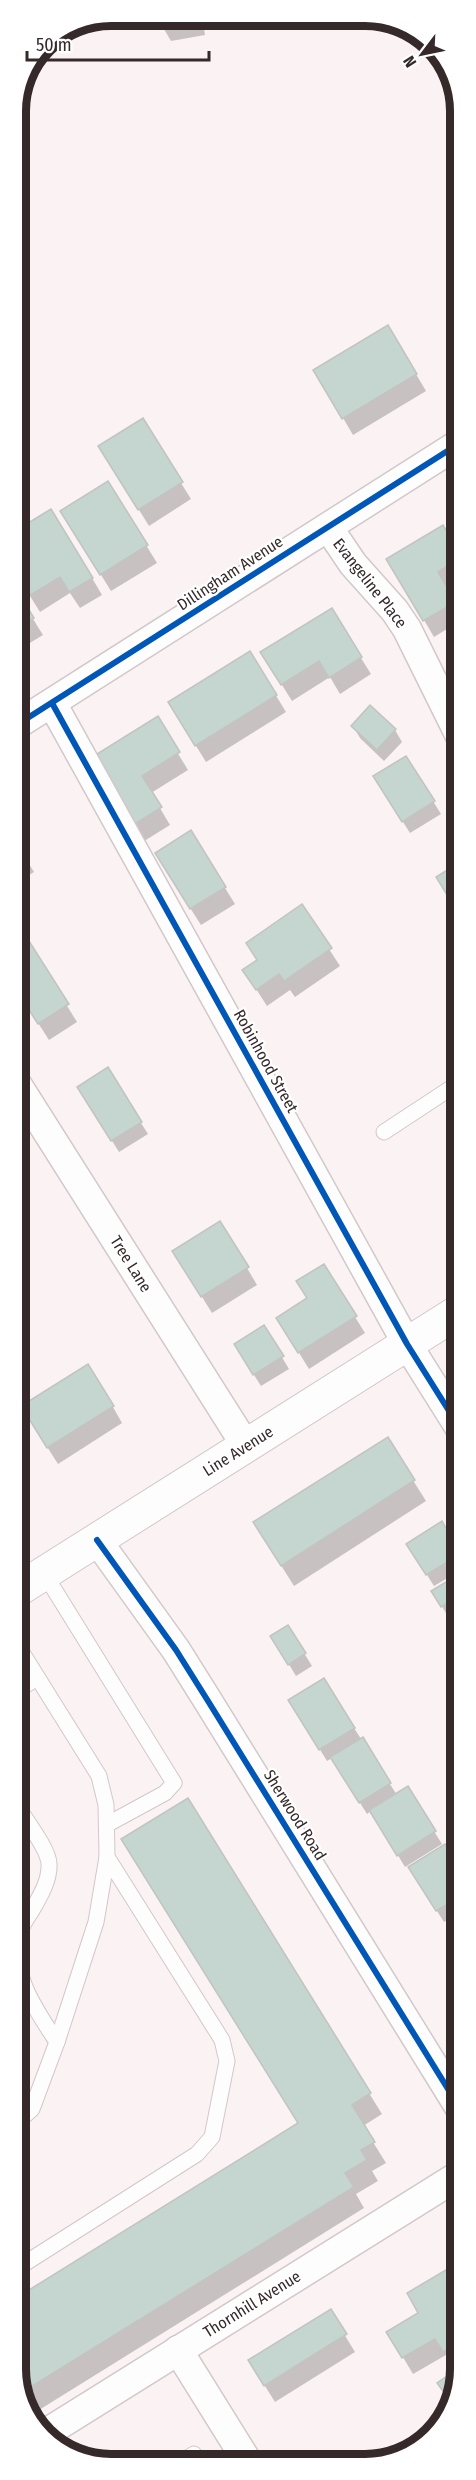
<svg xmlns="http://www.w3.org/2000/svg" width="476" height="2480" font-family="'Fira Sans Condensed',sans-serif">
  <style>
    .shadow { fill: #0003 }
    .building { fill: #c5d5cf; stroke: #c1c4c2; stroke-width: 1.5 }
    .lines { fill: none; stroke-linecap: round; stroke-linejoin: round }
    .service-casing { stroke: #d2c8ca; stroke-width: 17 }
    .minor-casing { stroke: #d2c8ca; stroke-width: 31 }
    .secondary-casing { stroke: #d2c8ca; stroke-width: 35 }
    .service { stroke: #fefdfd; stroke-width: 15 }
    .minor { stroke: #fefdfd; stroke-width: 28 }
    .secondary { stroke: #fefdfd; stroke-width: 33 }
    .cycleway-casing { stroke: #fff; stroke-width: 10 }
    .cycleway { stroke: #0057b8; stroke-width: 6 }
    .labels { text-anchor: middle; dominant-baseline: central; stroke-width: 4.5; stroke-linejoin: round; paint-order: stroke }
    .street-label { font-size: 16px; fill: #35292a; stroke: #fff }
    .rim { fill: none; stroke: #35292a; stroke-width: 8 }
  </style>
  <rect width="100%" height="100%" fill="#faf2f3"/>
  <g class="shadow">
    <path d="M160,16h42l3,19 -34,6 -10,-17z"/>
    <path d="M419,36l18,11 5,12 -14,-5z"/>
    <path d="M388,327l38,64 -73,44 -38,-65z"/>
    <path d="M110,463l71,20 10,16 -42,27z"/>
    <path d="M108,483l49,80 -46,28 -39,-63z"/>
    <path d="M442,527l18,30v24l-14,8 14,24v8l-26,16 -46,-78z"/>
    <path d="M15,572l77,6 10,17 -22,13 -10,-15 -30,19z"/>
    <path d="M15,590l28,45 -28,17z"/>
    <path d="M250,653l36,59 -80,50 -26,-42z"/>
    <path d="M262,653l99,5 10,16 -31,20 -10,-17 -38,24z"/>
    <path d="M157,719l31,51 -37,23 19,32 -29,18 -41,-66z"/>
    <path d="M353,726l42,4 7,12 -18,19 -24,-23z"/>
    <path d="M406,758l35,56 -31,19 -28,-44z"/>
    <path d="M15,841l19,31 -19,12z"/>
    <path d="M460,864v50l-21,-36z"/>
    <path d="M166,870l59,18 10,16 -34,21z"/>
    <path d="M301,906l39,60 -45,31 -5,-7 -23,16 -23,-36 14,-9z"/>
    <path d="M15,922l62,100 -28,18 -34,-53z"/>
    <path d="M86,1099l55,24 7,11 -29,18z"/>
    <path d="M184,1268h63l10,17 -45,28z"/>
    <path d="M308,1299l47,18 10,16 -56,36 -21,-34z"/>
    <path d="M264,1327l25,42 -28,17 -19,-30z"/>
    <path d="M113,1407l9,16 -64,41 -26,-41z"/>
    <path d="M387,1439l39,62 -132,85 -27,-43z"/>
    <path d="M461,1554v16l-27,16 -19,-30z"/>
    <path d="M461,1575v36l-12,7 -16,-26z"/>
    <path d="M288,1627l24,39 -16,10 -17,-28z"/>
    <path d="M297,1712l57,16 43,67 10,-7 35,56 -37,23 -34,-56 -4,3 -35,-56 -5,3z"/>
    <path d="M187,1800l195,314 -19,12 23,37 -14,8 6,10 -22,13 8,14 -333,207 -15,-33v-82l283,-176z"/>
    <path d="M16,1845l12,21 -12,8z"/>
    <path d="M461,1872v68l-12,-21 -5,3 -27,-42z"/>
    <path d="M461,2263v101l-7,4 -8,-13 -33,19 -25,-42 32,-19z"/>
    <path d="M330,2311l25,41 -80,50 -15,-24z"/>
  </g>
  <g class="building">
    <path d="M158,16h38v2l-36,7z"/>
    <path d="M388,325l29,49 -75,45 -29,-49z"/>
    <path d="M143,418l40,64 -45,28 -40,-64z"/>
    <path d="M108,481l40,64 -48,30 -40,-64z"/>
    <path d="M51,509l42,69 -24,14 -9,-15 -31,19 -14,-22v-43z"/>
    <path d="M443,525l17,29v4l-22,14 18,30 -33,19 -37,-62z"/>
    <path d="M15,587l19,31 -19,11z"/>
    <path d="M332,608l30,49 -33,21 -10,-17 -38,24 -21,-33z"/>
    <path d="M250,651l27,44 -82,51 -27,-44z"/>
    <path d="M370,705l26,24 -19,21 -26,-24z"/>
    <path d="M158,716l22,36 -38,24 20,31 -32,20 -41,-68z"/>
    <path d="M406,756l29,45 -33,21 -29,-46z"/>
    <path d="M191,830l35,57 -36,22 -35,-56z"/>
    <path d="M15,838l14,22 -14,8z"/>
    <path d="M460,862v54l-24,-39z"/>
    <path d="M302,904l30,44 -48,33 -5,-7 -23,16 -14,-20 15,-10 -11,-17z"/>
    <path d="M15,919l54,85 -31,20 -23,-36z"/>
    <path d="M108,1067l34,55 -31,19 -34,-54z"/>
    <path d="M220,1221l29,46 -48,30 -29,-46z"/>
    <path d="M324,1264l33,52 -59,37 -22,-35 31,-20 -11,-17z"/>
    <path d="M264,1325l20,31 -31,19 -19,-31z"/>
    <path d="M88,1364l26,42 -67,42 -26,-42z"/>
    <path d="M388,1437l27,43 -134,86 -28,-44z"/>
    <path d="M442,1521l19,33 -35,21 -20,-31z"/>
    <path d="M461,1573v33l-6,-8 -14,9 -10,-16z"/>
    <path d="M288,1625l18,28 -18,12 -18,-29z"/>
    <path d="M324,1678l31,50 -36,22 -31,-50z"/>
    <path d="M363,1737l28,46 -32,20 -29,-46z"/>
    <path d="M408,1786l28,45 -39,25 -28,-46z"/>
    <path d="M188,1798l183,295 -19,12 23,37 -14,8 6,10 -22,13 9,14 -333,206 -5,-11v-84l282,-175 -177,-284z"/>
    <path d="M445,1844l16,25v27l-25,15 -28,-44z"/>
    <path d="M461,1910v32l-15,-23z"/>
    <path d="M461,2261v58l-8,4 8,13v6l-18,10 -8,-13 -33,19 -16,-26 32,-19 -11,-20z"/>
    <path d="M331,2309l16,25 -83,52 -16,-26z"/>
    <path d="M450,2374l7,10 -7,17 -13,-18z"/>
  </g>
  <g class="lines">
    <g class="service-casing">
      <g id="service">
        <path d="M460,1118v5"/>
        <path d="M384,1132l76,-50"/>
        <path d="M44,1573l130,210 -9,10 -57,31"/>
        <path d="M16,1643l83,133 7,29 1,52 115,183 5,21 -15,76 -15,17 -181,115"/>
        <path d="M16,1691l21,-13"/>
        <path d="M16,1804c8,14 33,45 33,60 1,17 -10,34 -18,48 -4,6 -9,13 -11,20 -11,41 16,78 37,110"/>
        <path d="M16,2123l16,-14 25,-67 39,-120 11,-65"/>
        <path d="M179,2463l15,-9 6,10"/>
      </g>
    </g>
    <g class="minor-casing">
      <g id="minor">
        <path d="M328,527l25,37 42,47 12,18 53,107"/>
        <path d="M52,703l355,641 54,86"/>
        <path d="M15,726l445,-283"/>
        <path d="M15,1081l231,365"/>
        <path d="M97,1540l79,110 32,51 253,409"/>
        <path d="M178,2350l71,114"/>
        <path d="M43,2435l418,-261"/>
      </g>
    </g>
    <g class="secondary-casing">
      <path id="secondary" d="M16,1591l445,-281"/>
    </g>
    <use href="#service" class="service"/>
    <use href="#minor" class="minor"/>
    <use href="#secondary" class="secondary"/>
    <g class="cycleway-casing">
      <g id="cycleway">
        <path d="M52,703l355,641 54,86"/>
        <path d="M15,726l445,-283"/>
        <path d="M97,1540l79,110 32,51 253,409"/>
      </g>
    </g>
    <use href="#cycleway" class="cycleway"/>
  </g>
  <g class="labels">
    <g class="street-label">
      <text transform="translate(230 573) rotate(-33)">Dillingham Avenue</text>
      <text transform="translate(370 583) rotate(52)">Evangeline Place</text>
      <text transform="translate(266 1061) rotate(61)">Robinhood Street</text>
      <text transform="translate(131 1264) rotate(58)">Tree Lane</text>
      <text transform="translate(238 1451) rotate(-32)">Line Avenue</text>
      <text transform="translate(295 1815) rotate(58)">Sherwood Road</text>
      <text transform="translate(252 2304) rotate(-32)">Thornhill Avenue</text>
    </g>
  </g>
  <path d="M0 0H476V2480H0ZM111 26H365A85 85 0 0 1 450 111V2369A85 85 0 0 1 365 2454H111A85 85 0 0 1 26 2369V111A85 85 0 0 1 111 26Z" fill="#fff" fill-rule="evenodd"/>
  <path class="rim" d="M111 26H365A85 85 0 0 1 450 111V2369A85 85 0 0 1 365 2454H111A85 85 0 0 1 26 2369V111A85 85 0 0 1 111 26Z"/>
  <g transform="translate(422 54) rotate(238)" stroke="#ffffff" stroke-width="4.5" paint-order="stroke">
  <path d="M0-4.5L10 22L0 15L-10 22Z" fill="#35292a"/>
  <text y="-9" font-size="16" font-weight="bold" text-anchor="middle" fill="#35292a">N</text>
  </g>
  <path d="M27 51v9h182v-9" fill="none" stroke="#35292a" stroke-width="3"/>
  <text x="36" y="51" font-size="18" fill="#35292a" stroke="#ffffff" stroke-width="4.5" paint-order="stroke">50 m</text>
</svg>
